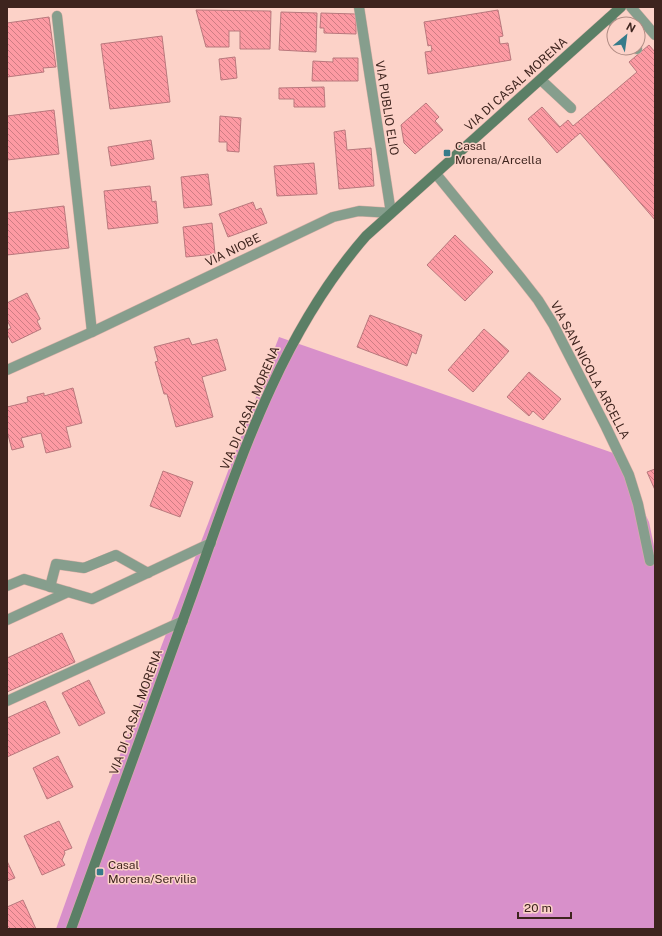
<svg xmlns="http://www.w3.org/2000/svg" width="662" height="936" font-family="'Public Sans',sans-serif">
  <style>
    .grass { fill: #d890ca }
    .building { fill: url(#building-back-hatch); stroke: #b9787d }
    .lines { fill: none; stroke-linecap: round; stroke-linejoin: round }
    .service-casing { stroke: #d6afa6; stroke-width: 11 }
    .minor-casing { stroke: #d6afa6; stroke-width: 11 }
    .secondary-casing { stroke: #d6afa6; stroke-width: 11 }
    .service { stroke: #869e8d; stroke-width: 10 }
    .minor { stroke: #869e8d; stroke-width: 10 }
    .secondary { stroke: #5b7f66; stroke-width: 10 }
    .poi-dot { fill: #367b8a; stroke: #fcd2c8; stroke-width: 1.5 }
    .labels { text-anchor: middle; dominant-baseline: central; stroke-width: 3; stroke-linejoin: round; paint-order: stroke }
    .street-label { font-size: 12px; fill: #3e241e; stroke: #fcd2c8 }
    .poi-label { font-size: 12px; fill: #3e241e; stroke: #fcd2c8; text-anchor: start }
  </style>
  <defs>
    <pattern id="building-back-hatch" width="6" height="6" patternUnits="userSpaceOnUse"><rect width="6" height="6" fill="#fd9aa3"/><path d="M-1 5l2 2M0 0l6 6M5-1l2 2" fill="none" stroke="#ce7d84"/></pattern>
  </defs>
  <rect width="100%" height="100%" fill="#fcd2c8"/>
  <path class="grass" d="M279,337l337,117 33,68 6,29v378h-599l32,-90z"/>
  <g class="building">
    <path d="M196,10l75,1 -1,38h-30v-18h-11v16h-23z"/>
    <path d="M498,10l5,26 -4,1 1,7 8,-1 3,17 -83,14 -3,-22 7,-1 -1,-6 -3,1 -4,-24z"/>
    <path d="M281,12l36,1 -1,39 -37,-2z"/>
    <path d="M321,13l35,1v20l-32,-1v-5h-4z"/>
    <path d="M49,17l7,50 -13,1 1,4 -37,5v-54z"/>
    <path d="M162,36l8,66 -60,7 -9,-65z"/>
    <path d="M649,45l6,7v168l-75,-87 -23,20 -29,-34 14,-12 18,20 8,-7 5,6 64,-54 -8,-10z"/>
    <path d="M235,57l2,21 -16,2 -2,-21z"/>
    <path d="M333,58h25v23h-46l1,-20 20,1z"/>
    <path d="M324,87l1,20h-31v-8h-15v-11z"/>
    <path d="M426,103l13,14 -4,4 8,9 -28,24 -11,-11 -3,-18z"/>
    <path d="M54,110l5,44 -52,6v-44z"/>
    <path d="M220,116l21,2 -2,34 -12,-1v-9h-8z"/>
    <path d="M345,130l2,20 24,-2 3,38 -35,3 -5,-57z"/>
    <path d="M151,140l3,19 -43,7 -3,-19z"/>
    <path d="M314,163l3,31 -40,2 -3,-30z"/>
    <path d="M208,174l4,31 -28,3 -3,-31z"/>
    <path d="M150,186l2,16 4,-1 2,22 -50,6 -4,-38z"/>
    <path d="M253,202l3,8 5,-2 6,15 -39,14 -9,-23z"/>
    <path d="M64,206l5,42 -62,7v-42z"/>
    <path d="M212,223l3,31 -29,3 -3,-30z"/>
    <path d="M455,235l38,37 -28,29 -38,-36z"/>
    <path d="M27,293l13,26 -3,2 4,8 -29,14 -5,-9v-4l4,-2 -4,-8v-17z"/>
    <path d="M370,315l52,20 -6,19 -4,-2 -5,14 -50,-19z"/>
    <path d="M484,329l25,22 -36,41 -25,-22z"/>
    <path d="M189,338l3,7 25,-6 9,31 -24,7 11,40 -37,10 -9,-33h-3l-9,-32 3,-1 -4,-14z"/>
    <path d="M529,372l32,27 -18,21 -10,-9 -4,5 -22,-19z"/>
    <path d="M73,388l9,35 -16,4 5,20 -25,6 -5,-20 -20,5 3,9 -12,3 -5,-19v-24l21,-5 -1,-5 17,-4v3z"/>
    <path d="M655,469v21l-8,-18z"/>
    <path d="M163,471l30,11 -13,35 -30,-11z"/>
    <path d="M62,633l13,29 -68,30v-34z"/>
    <path d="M89,680l16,33 -26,13 -17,-33z"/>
    <path d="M45,701l15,32 -53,24v-39z"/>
    <path d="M58,756l15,31 -26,12 -14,-31z"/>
    <path d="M59,821l13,27 -8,3 1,2 -3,7 3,5 -23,10 -18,-39z"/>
    <path d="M7,861l8,17 -8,3z"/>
    <path d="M23,900l13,29h-29v-22z"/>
  </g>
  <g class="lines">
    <g class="service-casing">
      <g id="service">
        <path d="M631,7l24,28"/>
        <path d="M609,18l6,6"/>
        <path d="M636,48l1,1"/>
        <path d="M541,80l30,28"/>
        <path d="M7,586l17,-7 68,20 119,-56"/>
        <path d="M50,587l6,-23 28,4 32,-13 32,18"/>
        <path d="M7,620l61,-28"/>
        <path d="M7,701l176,-80"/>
      </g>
    </g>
    <g class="minor-casing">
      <g id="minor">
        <path d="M57,16l35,316"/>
        <path d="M436,174l84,103 18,23 15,24 53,103 23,48 9,29 12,57"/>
        <path d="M7,370l85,-38 241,-115 26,-6 32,2 -32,-206"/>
      </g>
    </g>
    <g class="secondary-casing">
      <path id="secondary" d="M71,929c40,-109 79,-217 118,-326 46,-127 86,-263 177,-367l255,-229"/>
    </g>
    <use href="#service" class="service"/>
    <use href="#minor" class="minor"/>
    <use href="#secondary" class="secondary"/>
  </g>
  <g class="poi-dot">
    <rect x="443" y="149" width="8" height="8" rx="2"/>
    <rect x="96" y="868" width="8" height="8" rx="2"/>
  </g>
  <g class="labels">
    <g class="street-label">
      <text transform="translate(516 84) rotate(-42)">VIA DI CASAL MORENA</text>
      <text transform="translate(387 108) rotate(81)">VIA PUBLIO ELIO</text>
      <text transform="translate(233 250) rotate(-26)">VIA NIOBE</text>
      <text transform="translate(590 370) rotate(62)">VIA SAN NICOLA ARCELLA</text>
      <text transform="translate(250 408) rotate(-67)">VIA DI CASAL MORENA</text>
      <text transform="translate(136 712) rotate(-70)">VIA DI CASAL MORENA</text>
    </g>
    <g class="poi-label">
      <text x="455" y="146">Casal<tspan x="455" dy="14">Morena/Arcella</tspan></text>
      <text x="108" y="865">Casal<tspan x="108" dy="14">Morena/Servilia</tspan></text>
    </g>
  </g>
  <rect width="662" height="936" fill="none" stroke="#3e241e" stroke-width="16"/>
  <g transform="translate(626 36) rotate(29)"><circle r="19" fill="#fcd2c8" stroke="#b08c84"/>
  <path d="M0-3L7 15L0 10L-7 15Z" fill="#367b8a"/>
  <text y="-6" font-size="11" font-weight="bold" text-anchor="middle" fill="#3e241e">N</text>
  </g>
  <path d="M518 912v6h53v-6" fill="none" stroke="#3e241e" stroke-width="2"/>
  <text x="524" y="912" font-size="12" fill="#3e241e" stroke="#fcd2c8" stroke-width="3" paint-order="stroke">20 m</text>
</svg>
